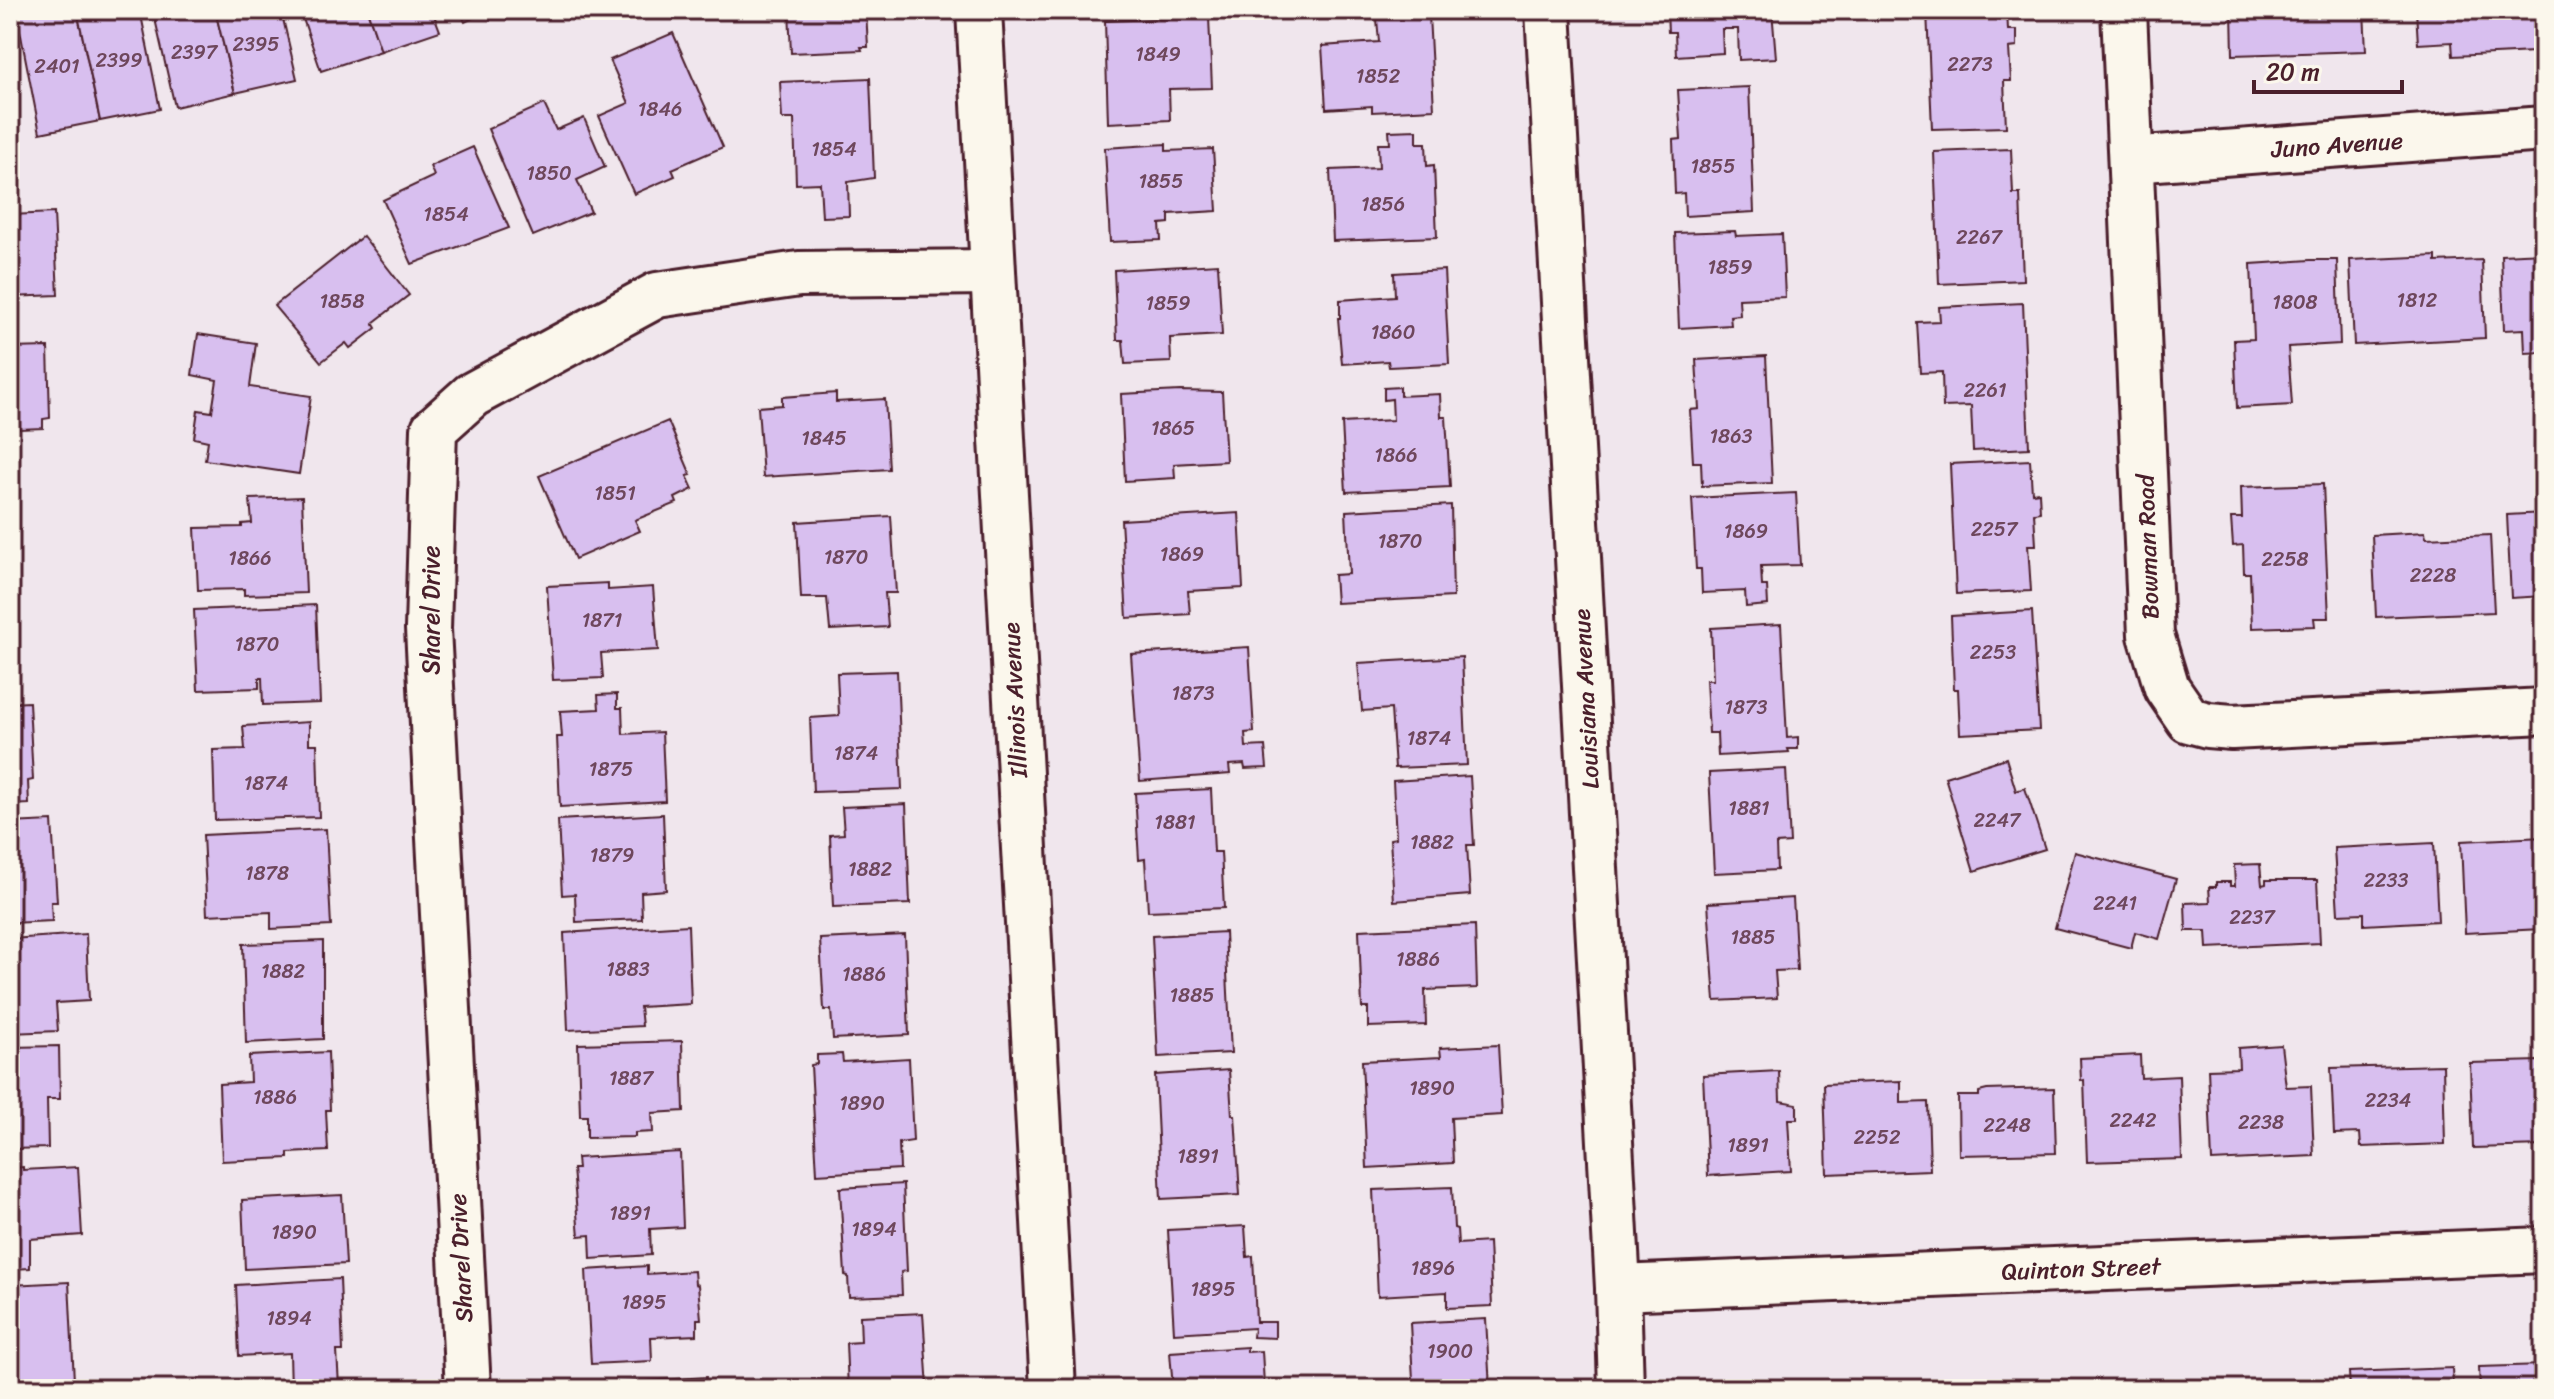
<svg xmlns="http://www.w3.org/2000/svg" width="2554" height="1399" font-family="Sriracha,sans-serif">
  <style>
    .building { fill: #d8bfef; stroke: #4a1f2b; stroke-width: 2 }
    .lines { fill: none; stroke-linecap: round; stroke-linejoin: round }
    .minor-casing { stroke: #4a1f2b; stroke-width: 50 }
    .minor { stroke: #fbf7ec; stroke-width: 44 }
    .labels { text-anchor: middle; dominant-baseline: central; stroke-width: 6; stroke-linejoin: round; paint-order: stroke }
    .number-label { font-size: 20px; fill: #6e475c }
    .street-label { font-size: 24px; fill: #4a1f2b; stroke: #fbf7ec }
  </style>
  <rect width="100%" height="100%" fill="#f0e6ed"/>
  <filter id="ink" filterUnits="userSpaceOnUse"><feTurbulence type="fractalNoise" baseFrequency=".0125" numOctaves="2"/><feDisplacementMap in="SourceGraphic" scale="16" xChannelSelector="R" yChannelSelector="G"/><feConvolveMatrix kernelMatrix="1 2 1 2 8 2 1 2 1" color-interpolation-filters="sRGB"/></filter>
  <g filter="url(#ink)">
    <g class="building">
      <path d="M16,10h61l23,111 -60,12z"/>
      <path d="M77,10h63l20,99 -60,12z"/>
      <path d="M153,10h62l20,83 -60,14z"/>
      <path d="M215,10h66l16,69 -62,14z"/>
      <path d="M300,10h67l14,41 -60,20z"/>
      <path d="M367,10h65l8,21 -59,20z"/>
      <path d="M459,10h30l-24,12z"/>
      <path d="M789,10h77l2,37h-7l1,3 -71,3z"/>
      <path d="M1667,10h105l4,48 -37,2 -1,-31h-16l1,24 -47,3 -1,-24h-7z"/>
      <path d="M1927,10h80l1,20h9v17l-8,1 2,33h-7l2,46 -74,2z"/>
      <path d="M2232,10h132l2,41 -133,4z"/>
      <path d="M2416,10h128v28l-11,1 1,13 -81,4 -1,-14 -34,2z"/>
      <path d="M1429,15l5,94 -62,3v-6l-46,3 -4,-63 57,-4 -2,-23z"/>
      <path d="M1209,17l3,71 -43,1 1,31 -62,3 -3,-102z"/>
      <path d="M673,33l50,114 -51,22 3,7 -41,18 -35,-78 30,-13 -19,-43z"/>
      <path d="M870,78l4,100 -26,4 1,34 -27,1 -2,-34 -24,1 -2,-65h-12l-2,-37z"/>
      <path d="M1749,87l5,125 -69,4 -1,-23 -9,1 -2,-54 8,-1 -3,-49z"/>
      <path d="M544,104l12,26 28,-12 21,49 -28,13 14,32 -58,24 -45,-107z"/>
      <path d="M1417,130v13h9l1,23 7,-1 3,72 -104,4 -3,-71 49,-2 -1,-24h12l-1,-13z"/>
      <path d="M1166,144v7l47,-2 4,62 -48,3v9l-9,1 1,16 -51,2 -5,-94z"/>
      <path d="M473,147l36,81 -97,36 -29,-64 51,-24 -4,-10z"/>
      <path d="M2011,149l2,45h7l3,86 -84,4 -5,-132z"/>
      <path d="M54,213l4,82 -48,2v-82z"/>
      <path d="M1735,231l1,5 46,-2 3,63 -46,2 1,16 -10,1 1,9 -52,3 -4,-95z"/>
      <path d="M363,236l46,59 -36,28 3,5 -26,20 -4,-5 -25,19 -47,-56z"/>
      <path d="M2544,253v99l-19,1 -1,-24 -20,1 -3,-75z"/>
      <path d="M2436,256v6l46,-2 3,78 -131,7 -4,-85z"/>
      <path d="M2310,260h27l3,84 -52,3 4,58 -55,3 -3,-68 20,-1 -3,-75z"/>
      <path d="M1218,264l4,71 -52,3 1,24 -46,2 -2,-24h-6l-3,-70z"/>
      <path d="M1444,270l5,94 -60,3 -1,-6 -46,3 -4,-46h2v-18l55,-4 -1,-23z"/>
      <path d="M2023,303l6,145 -56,3 -2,-45 -28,1 -1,-35 -22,1 -3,-51 23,-1 -1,-14z"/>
      <path d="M198,334l58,9 -6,44 61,9 -12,78 -94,-14 3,-19 -14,-3 4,-28 14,2 5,-32 -25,-5z"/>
      <path d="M48,347l2,71 -7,1v9l-24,1 -1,-9 -8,1v-73z"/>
      <path d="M1766,356l6,127 -70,3 -1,-24h-8l-3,-52 9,-1 -3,-49z"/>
      <path d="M1400,387v9l40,-2 1,23h5l4,70 -104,5 -4,-69 51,-3 -1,-21 -8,1v-12z"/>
      <path d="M1180,391l42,1 4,69 -52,3 1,14 -50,3 -4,-87z"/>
      <path d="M836,393v9l49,-3 4,70 -126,8 -5,-70 24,-2v-8z"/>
      <path d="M668,421l23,54 -4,1 6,13 -18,9 2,5 -42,17 5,11 -65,28 -36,-83z"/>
      <path d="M2030,460l2,33 7,-1 1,20 -6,1 2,32h-8l3,46 -75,3 -6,-130z"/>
      <path d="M2323,484l6,134h-15l1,8 -63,2 -2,-55h-6l-1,-28 -10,1 -2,-28h11l-1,-31z"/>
      <path d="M1796,493l4,72 -39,1 1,20h5l1,19 -22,2 -1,-16 -43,2 -1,-24h-5l-4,-71z"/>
      <path d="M302,497l4,96 -62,2v-6l-46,1 -3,-62 47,-1v-3l10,-1 -2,-24z"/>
      <path d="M1451,505l2,92 -117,6 -2,-28 15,-1 -3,-63z"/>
      <path d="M10,508l3,56 -3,1z"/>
      <path d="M1239,513l4,75 -55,3 2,23 -63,4 -6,-98z"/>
      <path d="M2544,513v83l-33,2 -4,-83z"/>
      <path d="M891,516l5,77h-11l3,34 -58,3 -3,-32h-26l-4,-76z"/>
      <path d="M2425,532l1,6 64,-3 4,77 -118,5 -4,-82z"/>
      <path d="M10,581h3l3,82h-3l1,27h-4z"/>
      <path d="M608,583v7l45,-3 5,63 -57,3 2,25 -50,2 -6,-94z"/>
      <path d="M316,605l4,98 -57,2 -1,-27h-3v10l-61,2 -4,-80z"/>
      <path d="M2032,611l7,119 -79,4 -2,-45h-4l-3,-73z"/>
      <path d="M1781,624l6,114 11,-1v12h-10l1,3 -71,4 -1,-23h-8l-3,-53h7l-2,-52z"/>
      <path d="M1249,647l5,85 -9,1 1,14 19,-1 2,22 -22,1 -1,-5 -15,1 1,9 -90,7 -9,-127z"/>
      <path d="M1462,657l5,108 -72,3 -4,-59 -29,2 -4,-48z"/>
      <path d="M897,671l5,118 -89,3 -3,-74 29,-2 -2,-43z"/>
      <path d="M617,694v14h5l1,26 39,-2 3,69 -105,6 -3,-70h5l-2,-26 39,-2 -1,-14z"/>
      <path d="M29,702l4,78 -5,1 1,23 -19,1v-102z"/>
      <path d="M309,722v22h8l2,73 -104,3 -2,-70 32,-1 -2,-23z"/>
      <path d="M2006,758l10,33 9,-3 20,61 -71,22 -29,-94z"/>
      <path d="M1786,769l4,74 -14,1 1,26 -63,3 -5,-100z"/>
      <path d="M1470,776l4,69h-7l3,50 -76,6 -4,-62 6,-1 -3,-57z"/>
      <path d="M1211,789l3,63h7l3,56 -76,3 -3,-52 -6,1 -4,-67z"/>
      <path d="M906,804l4,100 -77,3 -3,-72 14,-1 -2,-27z"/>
      <path d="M663,814l3,76 -25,2 1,27 -66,3 -1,-28 -13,1 -4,-75z"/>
      <path d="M52,821l5,81h-6l1,19 -42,2v-100z"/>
      <path d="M326,829l5,97 -60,3v-17l-64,3 -4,-80z"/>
      <path d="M2544,837v69h-4l1,23 -76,4 -4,-92z"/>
      <path d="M2434,843l4,78 -74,4v-12l-26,1 -4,-66z"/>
      <path d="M2075,852l101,27 -17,60 -24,-7 -4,16 -76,-20z"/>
      <path d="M2260,864l2,21 4,-1v-4h51l3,63 -113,5 -1,-17h-20l-1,-28 25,-1 -1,-15h7v-5h14v4h5l-1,-21z"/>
      <path d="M1793,898l4,72 -22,1 2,27 -62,3 -7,-98z"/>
      <path d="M688,925l3,79 -51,3 2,19 -74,4 -4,-97z"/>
      <path d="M1475,925l2,63 -52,2 1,35 -58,2v-19h-6l-3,-78z"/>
      <path d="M1225,932l6,121 -73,4 -6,-121z"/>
      <path d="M86,934l3,67 -33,2 2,28 -48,2v-94z"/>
      <path d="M905,935l4,100 -76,4 -2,-29h-7l-4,-71z"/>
      <path d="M323,941v98l-77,4 -3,-99z"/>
      <path d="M682,1041l2,70 -32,2 1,19 -18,1v4l-48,1v-22h-7l-2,-72z"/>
      <path d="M1498,1045l4,70 -51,3 2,45 -86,5 -5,-107 79,-4 -1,-9z"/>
      <path d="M2281,1045l5,42 25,-1 3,70 -102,5 -4,-92 31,-1 -1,-20z"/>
      <path d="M59,1046l1,53h-13l1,49 -38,1v-102z"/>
      <path d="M328,1052l2,58h-4l2,41 -40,2v5l-66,3 -3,-77 31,-2 -1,-26z"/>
      <path d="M842,1054l1,8 66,-4 4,83 -14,2 1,26 -83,5 -6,-109 6,-1v-9z"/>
      <path d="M2140,1055l1,23 38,-2 3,83 -95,3 -3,-82 -3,1 -1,-23z"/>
      <path d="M2539,1061l1,17h4v68l-71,2 -3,-85z"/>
      <path d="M2443,1065l2,79 -84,3 -1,-14 -26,1 -3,-66z"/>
      <path d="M1229,1070l3,45h3l5,80 -79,4 -6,-124z"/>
      <path d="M1779,1071l1,30 17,3v15h-9l3,52 -83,5 -5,-101z"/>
      <path d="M1901,1081v22l27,-1 2,68 -103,4 -3,-90z"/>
      <path d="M2054,1088l2,65 -97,2 -1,-59h21v-4l8,-2z"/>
      <path d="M680,1152l3,75 -33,2 1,26 -60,4 -1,-24 -11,1 -6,-67h5l-1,-11z"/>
      <path d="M23,1167v3l55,-3 4,68 -52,4v29l-17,1 -3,-17v-84z"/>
      <path d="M903,1184l4,87 -6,1 1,23 -53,2 -1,-21 -3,-1 -5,-87z"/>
      <path d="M1452,1187l2,41 3,1 1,15 31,-2 3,64 -45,2v-16l-69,4 -5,-106z"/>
      <path d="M342,1195l4,69 -101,5 -3,-69z"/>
      <path d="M1245,1226l2,31 6,-1 3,66h19v16l-22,-1 1,-9 -80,5 -6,-103z"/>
      <path d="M647,1266v8l47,-3 1,13 3,1 3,34h-4v16l-46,2 1,24 -61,3 -5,-94z"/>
      <path d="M340,1279l3,72h-6l2,35 -48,3 -1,-36 -51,3 -3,-71z"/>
      <path d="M69,1282l5,99 -64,3v-99z"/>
      <path d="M923,1313l5,76h-80l-2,-46 15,-1 -1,-26z"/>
      <path d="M1486,1319l4,69 -83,1v-9h6l-3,-57z"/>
      <path d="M1247,1347v5l15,-1 2,33 -14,1v4h-77l-3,-37z"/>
      <path d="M2544,1365v24h-64l-1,-22z"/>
      <path d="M2452,1368l1,21h-103l-1,-17z"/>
      <path d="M706,1377l1,12h-122l-1,-4z"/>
      <path d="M2067,1382v7h-79v-5z"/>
      <path d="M2327,1383v6h-104l-1,-4z"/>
    </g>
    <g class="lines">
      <g class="minor-casing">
        <g id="minor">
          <path d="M979,10l74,1379"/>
          <path d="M1548,10l70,1278 3,101"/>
          <path d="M2124,10l27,625 16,53 22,32 19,5 24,2 312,-16"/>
          <path d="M2131,160l413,-31"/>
          <path d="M1618,1288l926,-38"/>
          <path d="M468,1389l-40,-760 6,-200 38,-34 185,-100 142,-21 193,-2"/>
        </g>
      </g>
      <use href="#minor" class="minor"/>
    </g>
  </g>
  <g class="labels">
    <g class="number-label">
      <text x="256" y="44">2395</text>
      <text x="194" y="52">2397</text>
      <text x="1158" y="54">1849</text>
      <text x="119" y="60">2399</text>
      <text x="1970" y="64">2273</text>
      <text x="57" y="66">2401</text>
      <text x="1378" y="76">1852</text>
      <text x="660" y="109">1846</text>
      <text x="834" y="149">1854</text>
      <text x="1713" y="166">1855</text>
      <text x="549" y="173">1850</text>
      <text x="1161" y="181">1855</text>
      <text x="1383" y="204">1856</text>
      <text x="446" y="214">1854</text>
      <text x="1979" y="237">2267</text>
      <text x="1730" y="267">1859</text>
      <text x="2417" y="300">1812</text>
      <text x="342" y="301">1858</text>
      <text x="2295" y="302">1808</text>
      <text x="1168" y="303">1859</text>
      <text x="1393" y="332">1860</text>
      <text x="1985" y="390">2261</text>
      <text x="1173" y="428">1865</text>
      <text x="1731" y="436">1863</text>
      <text x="824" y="438">1845</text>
      <text x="1396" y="455">1866</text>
      <text x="615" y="493">1851</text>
      <text x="1994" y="529">2257</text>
      <text x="1746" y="531">1869</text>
      <text x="1400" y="541">1870</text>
      <text x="1182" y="554">1869</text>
      <text x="846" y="557">1870</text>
      <text x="250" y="558">1866</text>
      <text x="2285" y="559">2258</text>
      <text x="2433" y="575">2228</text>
      <text x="602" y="620">1871</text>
      <text x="257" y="644">1870</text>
      <text x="1993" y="652">2253</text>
      <text x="1193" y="693">1873</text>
      <text x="1746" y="707">1873</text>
      <text x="1429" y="738">1874</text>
      <text x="856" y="753">1874</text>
      <text x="611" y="769">1875</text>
      <text x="266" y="783">1874</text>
      <text x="1749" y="808">1881</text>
      <text x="1997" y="820">2247</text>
      <text x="1175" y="822">1881</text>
      <text x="1432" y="842">1882</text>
      <text x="612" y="855">1879</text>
      <text x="870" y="869">1882</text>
      <text x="267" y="873">1878</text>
      <text x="2386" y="880">2233</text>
      <text x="2115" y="903">2241</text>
      <text x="2252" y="917">2237</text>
      <text x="1753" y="937">1885</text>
      <text x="1418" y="959">1886</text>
      <text x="628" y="969">1883</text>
      <text x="283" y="971">1882</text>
      <text x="864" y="974">1886</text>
      <text x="1192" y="995">1885</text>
      <text x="631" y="1078">1887</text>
      <text x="1432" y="1088">1890</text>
      <text x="275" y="1097">1886</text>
      <text x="2388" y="1100">2234</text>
      <text x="862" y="1103">1890</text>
      <text x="2133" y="1120">2242</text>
      <text x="2261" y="1122">2238</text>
      <text x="2007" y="1125">2248</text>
      <text x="1877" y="1137">2252</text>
      <text x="1748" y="1145">1891</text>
      <text x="1198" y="1156">1891</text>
      <text x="630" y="1213">1891</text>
      <text x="874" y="1229">1894</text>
      <text x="294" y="1232">1890</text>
      <text x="1433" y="1268">1896</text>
      <text x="1213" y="1289">1895</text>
      <text x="644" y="1302">1895</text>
      <text x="289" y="1318">1894</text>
      <text x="1450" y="1351">1900</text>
    </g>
    <g class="street-label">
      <text transform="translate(2337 145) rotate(-4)">Juno Avenue</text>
      <text transform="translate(2148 547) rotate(-92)">Bowman Road</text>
      <text transform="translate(431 610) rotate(-90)">Sharel Drive</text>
      <text transform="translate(1586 699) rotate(-93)">Louisiana Avenue</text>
      <text transform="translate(1015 700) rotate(-93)">Illinois Avenue</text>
      <text transform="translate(461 1258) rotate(-93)">Sharel Drive</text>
      <text transform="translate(2081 1269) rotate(-2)">Quinton Street</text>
    </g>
  </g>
  <rect width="2554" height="1399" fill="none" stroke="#fbf7ec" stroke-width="40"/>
  <rect x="20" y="20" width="2514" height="1359" fill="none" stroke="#4a1f2b" stroke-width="3" filter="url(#ink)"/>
  <path d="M2254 80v12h148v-12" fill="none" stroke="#4a1f2b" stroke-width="4"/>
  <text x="2266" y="80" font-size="24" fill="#4a1f2b" stroke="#fbf7ec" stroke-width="6" paint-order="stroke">20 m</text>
</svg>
